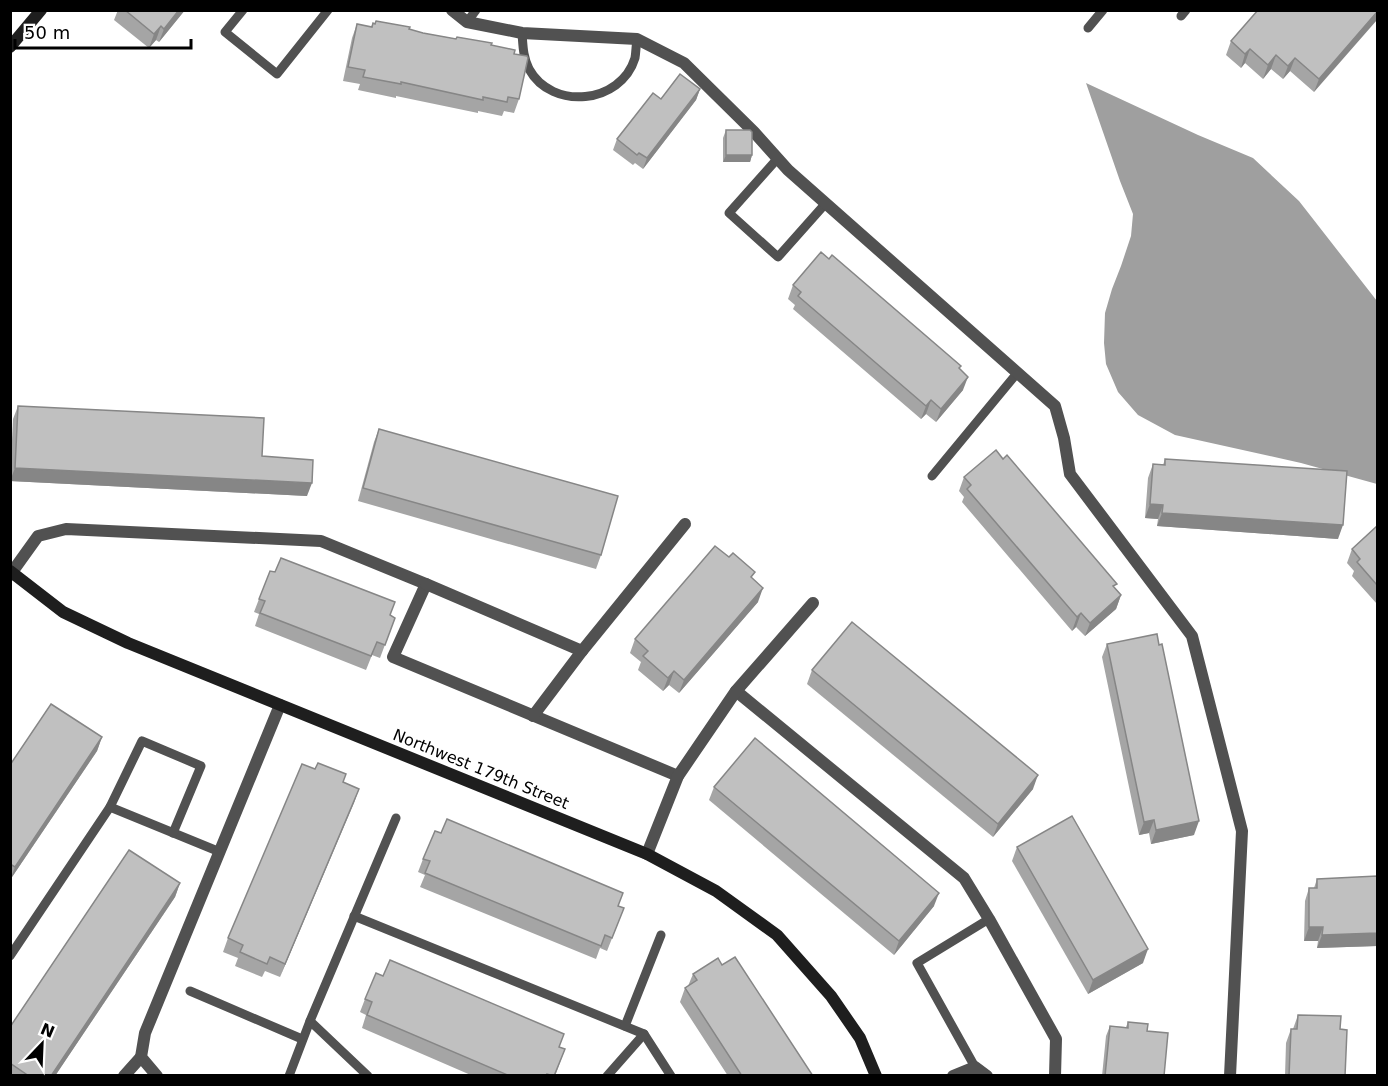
<svg xmlns="http://www.w3.org/2000/svg" width="1388" height="1086" font-family="'DejaVu Sans',sans-serif">
  <style>
    .water { fill: #9f9f9f }
    .lines { fill: none; stroke-linecap: round; stroke-linejoin: round }
    .lane { stroke: #515151; stroke-width: 9 }
    .street { stroke: #515151; stroke-width: 12 }
    .secondary { stroke: #1e1e1e; stroke-width: 12 }
    .wall { fill: #a5a5a5 }
    .shaded-wall { fill: #868686 }
    .building { fill: #c0c0c0; stroke: #868686; stroke-width: 1.5 }
    .labels { text-anchor: middle; dominant-baseline: central; stroke-width: 5; stroke-linejoin: round; paint-order: stroke }
    .street-label { font-size: 16px; fill: #000; stroke: #fff }
  </style>
  <rect width="100%" height="100%" fill="#fff"/>
  <path class="water" d="M1086,83l112,52 55,23 46,43 78,100v183l-76,-21 -126,-28 -37,-20 -20,-23 -12,-28 -2,-21 1,-30 7,-24 9,-23 10,-30 2,-22 -13,-33z"/>
  <g class="lines">
    <g class="lane">
      <path d="M243,10l-18,22 52,42 51,-64"/>
      <path d="M1181,16l5,-6"/>
      <path d="M467,22l9,-12"/>
      <path d="M1088,28l15,-18"/>
      <path d="M522,33c1,13 1,24 7,36 23,42 92,35 106,-11 1,-6 1,-13 2,-19"/>
      <path d="M778,158l-49,55 49,44 48,-54"/>
      <path d="M932,476l86,-104"/>
      <path d="M110,807l110,45"/>
      <path d="M354,916l290,118 27,42"/>
      <path d="M10,956l100,-149 32,-66 59,25 -28,67"/>
      <path d="M190,991l112,48"/>
      <path d="M310,1021l58,55"/>
      <path d="M625,1026l36,-91"/>
      <path d="M975,1067l-58,-104 72,-44"/>
      <path d="M289,1076l21,-55 86,-203"/>
      <path d="M607,1076l37,-42"/>
    </g>
    <g class="street">
      <path d="M452,10l15,12 55,11 115,6 47,24 70,69 34,38 267,236 9,32 6,36 122,162 50,195 -12,245"/>
      <path d="M10,575l28,-39 28,-7 255,12 105,43 -33,73 285,119"/>
      <path d="M426,584l156,67"/>
      <path d="M736,691l228,187 25,41 67,120 -1,37"/>
      <path d="M533,716l49,-65 103,-127"/>
      <path d="M647,854l31,-78 58,-85 77,-88"/>
      <path d="M124,1076l17,-19"/>
      <path d="M157,1076l-16,-19 4,-24 135,-328"/>
      <path d="M953,1076l22,-9 12,9"/>
    </g>
    <g class="secondary">
      <path d="M10,47l31,-37"/>
      <path d="M10,571l53,41 65,31 519,211 69,37 61,44 54,61 29,42 16,38"/>
    </g>
  </g>
  <g class="wall">
    <path d="M118,10h67l-26,32 -3,-2 -7,8 -35,-28z"/>
    <path d="M1377,10l-63,82 -24,-21 -7,8 -12,-10 -8,10 -18,-16 -4,5 -15,-13 5,-14z"/>
    <path d="M376,21l47,12 68,12 23,9 5,45 -5,14 -10,-2 -2,5 -24,-5v2l-82,-17v2l-38,-8 2,-6 -17,-3 9,-43 5,-14 14,3 2,-4h2z"/>
    <path d="M700,89l-4,11 -53,69 -8,-6 -2,2 -20,-15 4,-11 44,-40z"/>
    <path d="M726,130l26,25 -2,7h-27v-24z"/>
    <path d="M793,285l167,84 3,21 -27,32 -10,-8 -5,5 -128,-110 2,-4 -7,-6z"/>
    <path d="M18,406l244,50 45,40 -297,-15 3,-62z"/>
    <path d="M379,429l222,126 -5,14 -238,-68 16,-59z"/>
    <path d="M1165,459l173,80 -181,-13 1,-7 -13,-1 3,-40 5,-14 10,1z"/>
    <path d="M964,477l151,111 6,7 -5,14 -31,27 -9,-9 -4,4 -110,-129 2,-5 -5,-6z"/>
    <path d="M1377,526v78l-25,-28 2,-5 -7,-8 5,-14z"/>
    <path d="M753,579l5,23 -79,91 -10,-8 -6,6 -25,-21 3,-8 -11,-9 5,-14z"/>
    <path d="M259,599l131,16 5,3 -15,40 -8,-3 -6,15 -111,-44 4,-12 -5,-2z"/>
    <path d="M1107,644l87,191 -43,9 -2,-11 -10,2 -37,-178z"/>
    <path d="M812,670l221,119 -40,48 -186,-153z"/>
    <path d="M102,737l-5,14 -87,129v-115z"/>
    <path d="M343,782l16,7 -79,188 -15,-6 -3,6 -27,-11 3,-8 -15,-6 5,-14z"/>
    <path d="M714,787l220,119 -40,49 -185,-155z"/>
    <path d="M1017,847l126,116 -55,31 -76,-133z"/>
    <path d="M423,859l196,47 5,2 -17,43 -7,-3 -4,11 -176,-72 5,-12 -7,-3z"/>
    <path d="M1377,876v70l-60,2 1,-7h-14l1,-40 4,-13h5l3,-9z"/>
    <path d="M180,883l-5,14 -120,179h-45v-49z"/>
    <path d="M722,965l91,111h-85l-48,-74 5,-14 3,-2 5,-12z"/>
    <path d="M365,999l194,48 6,2 -10,27h-82l-111,-48 4,-13 -6,-3z"/>
    <path d="M1298,1015l42,14 5,47h-60l1,-33 5,-14h2z"/>
    <path d="M1128,1022l19,9 17,45h-62l4,-40 4,-10 16,1z"/>
  </g>
  <g class="shaded-wall">
    <path d="M179,10h6l-26,32 5,-13z"/>
    <path d="M1377,12v8l-63,72 5,-13z"/>
    <path d="M161,26l-5,14 -7,8 5,-14z"/>
    <path d="M1250,49l-5,14 -4,5 4,-14z"/>
    <path d="M1276,55l-5,14 -8,10 5,-14z"/>
    <path d="M1295,58l-5,13 -7,8 5,-13z"/>
    <path d="M700,89l-4,11 -53,69 4,-11z"/>
    <path d="M726,155h26l-2,7h-27z"/>
    <path d="M968,377l-5,13 -27,32 5,-13z"/>
    <path d="M931,400l-5,14 -5,5 5,-13z"/>
    <path d="M15,468l297,15 -5,13 -297,-15z"/>
    <path d="M1150,504l13,1 -5,14 -13,-1z"/>
    <path d="M1162,513l181,12 -5,14 -181,-13z"/>
    <path d="M763,588l-5,14 -79,91 5,-13z"/>
    <path d="M1121,595l-5,14 -31,27 5,-13z"/>
    <path d="M1081,613l-5,14 -4,4 5,-14z"/>
    <path d="M674,671l-5,14 -6,6 5,-13z"/>
    <path d="M102,737l-5,14 -87,129 5,-13z"/>
    <path d="M1038,775l-5,14 -40,48 5,-13z"/>
    <path d="M359,789l-5,14 -74,174 5,-13z"/>
    <path d="M1154,820l-5,13 -10,2 5,-13z"/>
    <path d="M1199,821l-5,14 -43,9 5,-14z"/>
    <path d="M180,883l-5,14 -120,179h-4z"/>
    <path d="M939,893l-5,13 -40,49 5,-14z"/>
    <path d="M1309,927h14l-5,14h-14z"/>
    <path d="M1377,933v13l-60,2 5,-13z"/>
    <path d="M1148,949l-5,14 -55,31 5,-14z"/>
  </g>
  <g class="building">
    <path d="M125,10h54l-15,19 -3,-3 -7,8z"/>
    <path d="M1258,10h119v2l-58,67 -24,-21 -7,8 -12,-11 -8,10 -18,-16 -5,5 -14,-13z"/>
    <path d="M376,21l34,6 -1,2 14,4 33,6 1,-2 35,6 -1,2 24,5 -1,4 13,2 1,2 -9,41 -11,-2 -1,5 -24,-5v3l-82,-18v2l-38,-7 2,-7 -17,-3 9,-43 15,3 1,-4 2,1z"/>
    <path d="M680,74l20,15 -53,69 -8,-5 -2,2 -20,-16 36,-46 8,6z"/>
    <path d="M726,130h24l2,2v23h-26z"/>
    <path d="M821,252l8,7 3,-4 129,111 -2,2 9,9 -27,32 -10,-9 -5,6 -128,-110 3,-4 -8,-7z"/>
    <path d="M18,406l246,12 -2,38 51,4 -1,23 -297,-15z"/>
    <path d="M379,429l239,67 -17,59 -238,-67z"/>
    <path d="M996,450l7,9 4,-4 110,129 -4,2 8,9 -31,28 -9,-10 -4,4 -110,-128 4,-4 -7,-8z"/>
    <path d="M1165,459l182,12 -4,54 -181,-12 1,-8 -13,-1 3,-40 12,1z"/>
    <path d="M1377,526v59l-20,-23 3,-3 -8,-10z"/>
    <path d="M715,546l14,11 4,-4 22,19 -4,5 12,11 -79,92 -10,-9 -6,7 -25,-22 5,-5 -13,-12z"/>
    <path d="M281,558l114,44 -5,13 5,3 -10,27 -8,-3 -6,14 -111,-43 5,-12 -6,-2 11,-28 5,1z"/>
    <path d="M852,622l186,153 -40,49 -186,-154z"/>
    <path d="M1157,634l2,11 3,-1 37,177 -43,9 -2,-10 -10,2 -37,-178z"/>
    <path d="M51,704l51,33 -87,130 -5,-3v-99z"/>
    <path d="M755,738l184,155 -40,48 -185,-154z"/>
    <path d="M318,763l28,11 -3,8 16,7 -74,175 -15,-7 -3,7 -27,-12 3,-7 -15,-7 74,-174 13,5z"/>
    <path d="M1072,816l76,133 -55,31 -76,-133z"/>
    <path d="M447,819l176,74 -5,13 6,2 -12,30 -7,-3 -4,11 -176,-73 5,-12 -7,-2 12,-28 6,2z"/>
    <path d="M129,850l51,33 -129,193h-22l-19,-13v-36z"/>
    <path d="M1377,876v57l-55,2 1,-8h-14v-39h8v-9z"/>
    <path d="M735,957l78,119h-71l-57,-88 12,-8 -4,-6 25,-16 4,7z"/>
    <path d="M390,960l174,74 -5,13 6,2 -11,27 -7,-2v2h-37l-143,-61 5,-13 -7,-3 11,-26 7,3z"/>
    <path d="M1298,1015l43,1 -1,13 7,1 -2,46h-56l2,-47h6z"/>
    <path d="M1128,1022l20,2 -1,7 21,2 -4,43h-59l5,-50 18,2z"/>
  </g>
  <g class="labels">
    <g class="street-label">
      <text transform="translate(481 769) rotate(22)">Northwest 179th Street</text>
    </g>
  </g>
  <rect width="1388" height="1086" fill="none" stroke="#000000" stroke-width="24"/>
  <g transform="translate(42 1044) rotate(23)" stroke="#ffffff" stroke-width="4.5" paint-order="stroke">
  <path d="M0-4.5L10 22L0 15L-10 22Z" fill="#000000"/>
  <text y="-9" font-size="16" font-weight="bold" text-anchor="middle" fill="#000000">N</text>
  </g>
  <path d="M15 39v9h176v-9" fill="none" stroke="#000000" stroke-width="3"/>
  <text x="24" y="39" font-size="18" fill="#000000" stroke="#ffffff" stroke-width="4.5" paint-order="stroke">50 m</text>
</svg>
